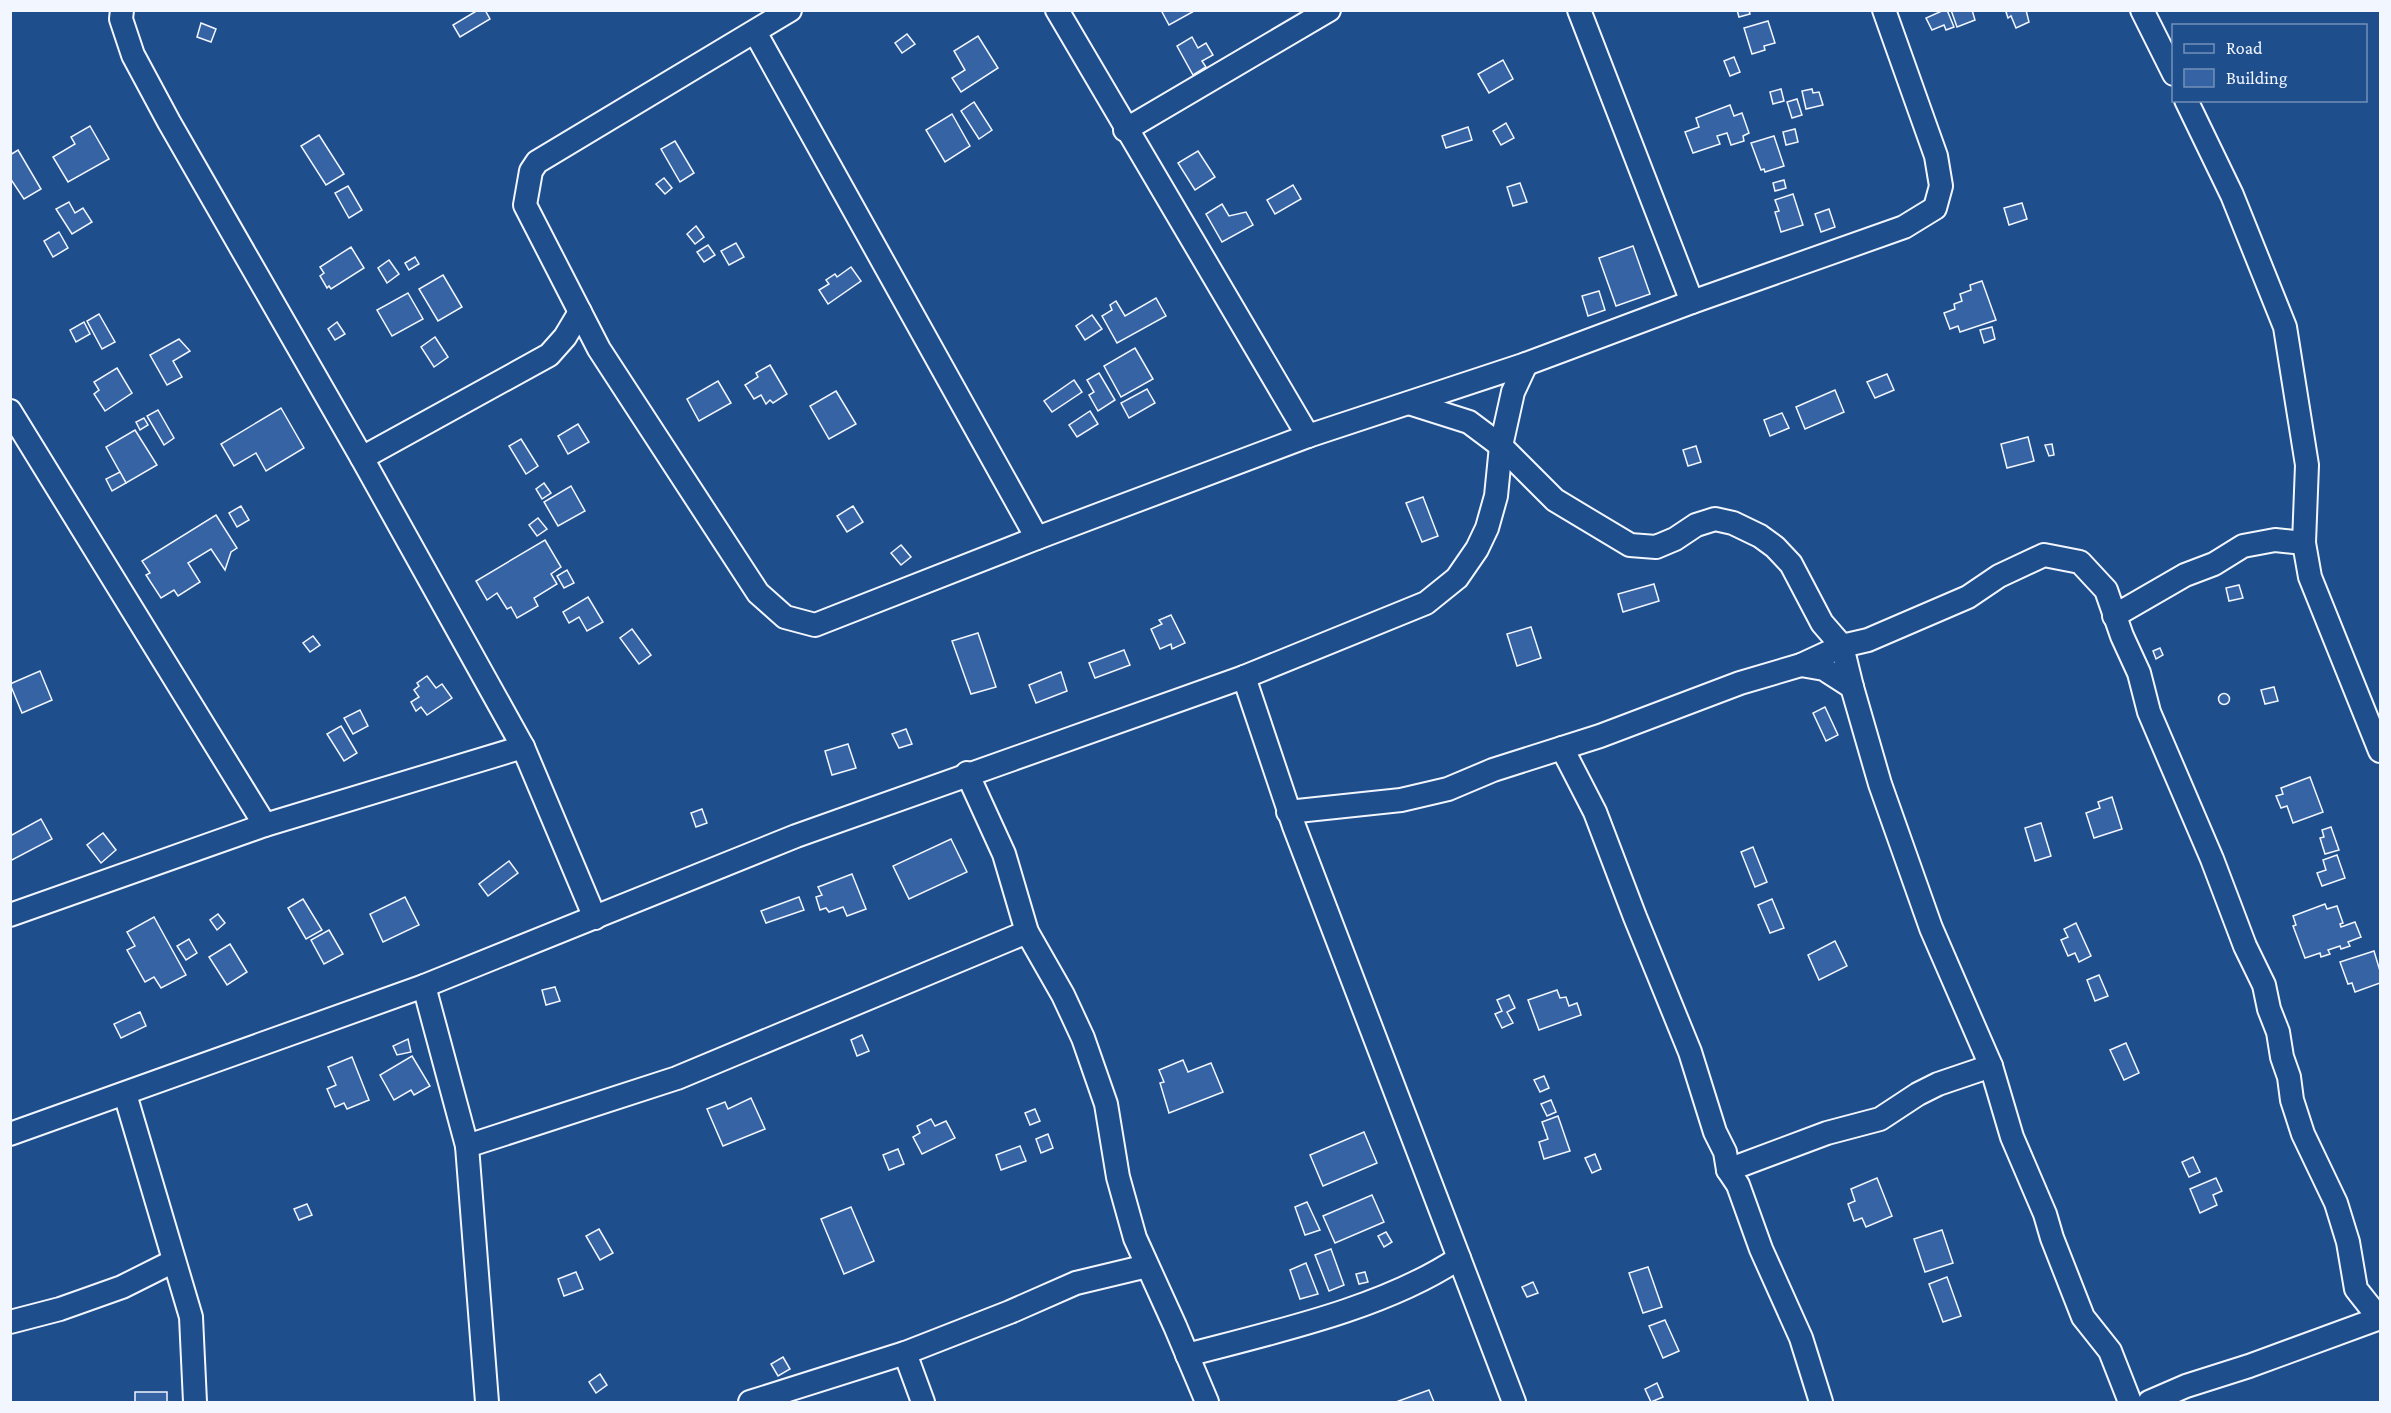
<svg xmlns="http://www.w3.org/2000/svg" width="2391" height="1413" font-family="'Crimson Pro',serif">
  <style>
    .building { fill: #3563a3; stroke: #f2f6ff; stroke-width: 1.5 }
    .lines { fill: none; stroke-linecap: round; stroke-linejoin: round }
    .minor-casing { stroke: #f2f6ff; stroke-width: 26 }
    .minor { stroke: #1f4e8c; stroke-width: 22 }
  </style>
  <rect width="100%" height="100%" fill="#1f4e8c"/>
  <g class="building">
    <path d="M478,10h7l5,9 -30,18 -7,-12z"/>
    <path d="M1161,10h35l-27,15z"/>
    <path d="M1737,10h12l1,4 -11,3z"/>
    <path d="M1944,10h3l7,17 -8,3 -2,-5 -12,5 -6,-12z"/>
    <path d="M1951,10h21l3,10 -18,7z"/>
    <path d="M2010,10h16l3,12 -13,6 -5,-12 -3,2 -2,-6z"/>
    <path d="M1768,21l7,22 -11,3 1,4 -13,4 -8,-26z"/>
    <path d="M201,23l15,6 -5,13 -14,-5z"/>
    <path d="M907,34l8,10 -13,9 -7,-10z"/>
    <path d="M978,36l20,32 -37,24 -9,-14 13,-8 -11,-19z"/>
    <path d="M1192,37l6,11 8,-5 7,12 -11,6 4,6 -13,8 -16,-29z"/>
    <path d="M1734,57l6,15 -10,4 -6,-15z"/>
    <path d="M1503,60l10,19 -24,14 -11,-19z"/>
    <path d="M1781,89l3,12 -11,3 -3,-12z"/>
    <path d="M1812,89l1,4 6,-1 4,13 -17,4 -4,-18z"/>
    <path d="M1797,99l5,16 -10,3 -5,-16z"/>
    <path d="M974,102l18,28 -13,9 -18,-28z"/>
    <path d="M1730,105l4,11 8,-3 7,20 -6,3 1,5 -13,4 -4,-12 -10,3 3,8 -27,9 -8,-21 14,-5 -3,-9z"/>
    <path d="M952,114l18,32 -25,16 -19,-32z"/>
    <path d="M1506,123l8,15 -13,7 -8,-14z"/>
    <path d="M90,126l19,33 -41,23 -15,-25 22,-13 -4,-7z"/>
    <path d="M1468,127l4,13 -26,8 -4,-12z"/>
    <path d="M1795,129l3,13 -12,3 -3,-13z"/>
    <path d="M319,135l25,39 -18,11 -25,-39z"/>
    <path d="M1774,136l10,30 -19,6 -1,-3 -3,1 -10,-27z"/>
    <path d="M675,141l19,32 -14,9 -19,-33z"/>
    <path d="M18,150l23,39 -17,10 -14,-21v-23z"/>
    <path d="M1198,151l17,26 -20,13 -17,-27z"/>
    <path d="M664,178l8,10 -7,6 -9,-10z"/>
    <path d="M1784,180l2,8 -11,3 -2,-8z"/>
    <path d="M1520,183l7,19 -14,4 -6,-19z"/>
    <path d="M1293,185l8,14 -26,15 -8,-14z"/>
    <path d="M348,186l14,24 -13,8 -14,-25z"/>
    <path d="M1793,194l10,31 -22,7 -6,-20 4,-1 -4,-11z"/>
    <path d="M69,202l6,11 8,-5 9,14 -20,12 -16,-25z"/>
    <path d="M2022,203l5,16 -18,6 -5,-17z"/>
    <path d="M1222,204l7,12 17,-4 7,13 -31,17 -16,-28z"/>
    <path d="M1829,209l6,18 -14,5 -6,-18z"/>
    <path d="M696,226l8,11 -9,7 -8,-10z"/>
    <path d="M59,232l9,16 -15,9 -9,-16z"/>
    <path d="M736,243l8,14 -15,8 -8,-14z"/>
    <path d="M708,245l7,10 -11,7 -7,-10z"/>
    <path d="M1633,246l17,48 -34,12 -17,-48z"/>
    <path d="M351,247l13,21 -33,21 -2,-3 -2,2 -7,-12 4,-3 -4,-6z"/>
    <path d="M415,257l4,7 -10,6 -4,-7z"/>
    <path d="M389,260l10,14 -12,9 -9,-15z"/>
    <path d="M851,267l10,14 -33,23 -9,-14 10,-6 -3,-4 9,-6 2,3z"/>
    <path d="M443,275l19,32 -24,14 -19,-32z"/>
    <path d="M1982,281l14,39 -36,12 -2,-6 -8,3 -6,-16 11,-4 -1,-5 8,-3 -2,-7 11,-4 -1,-5z"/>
    <path d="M1599,291l6,19 -17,6 -6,-20z"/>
    <path d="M408,293l15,26 -31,17 -15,-26z"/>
    <path d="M1156,298l10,18 -49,27 -15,-27 10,-6 -2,-5 6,-4 9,15z"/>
    <path d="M99,314l16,28 -13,7 -15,-28z"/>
    <path d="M1092,315l10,14 -17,11 -9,-14z"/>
    <path d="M84,322l6,12 -14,8 -6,-12z"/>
    <path d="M337,322l8,12 -10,6 -7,-11z"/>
    <path d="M1992,327l3,12 -11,4 -4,-13z"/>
    <path d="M435,337l13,20 -14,10 -13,-20z"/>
    <path d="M179,339l11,12 -17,10 9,16 -15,8 -17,-30z"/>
    <path d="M1135,348l18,31 -32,18 -17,-31z"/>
    <path d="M770,365l17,29 -14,9 -3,-3 -4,4 -5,-9 -7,4 -9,-14 13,-8 -2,-4z"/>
    <path d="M117,368l15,25 -27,18 -11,-17 5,-4 -5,-8z"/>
    <path d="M1099,373l16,27 -17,11 -9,-16 5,-3 -7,-12z"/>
    <path d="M1887,374l7,16 -19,8 -8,-16z"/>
    <path d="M1074,380l8,12 -30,20 -8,-11z"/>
    <path d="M718,381l13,22 -32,18 -12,-22z"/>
    <path d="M1147,389l8,14 -26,15 -8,-15z"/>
    <path d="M1835,390l9,22 -39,17 -9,-22z"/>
    <path d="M836,391l20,33 -27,15 -19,-33z"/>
    <path d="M281,408l23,40 -38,23 -10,-18 -22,13 -13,-22z"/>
    <path d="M158,410l16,28 -10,7 -17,-29z"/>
    <path d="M1090,411l8,13 -21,13 -8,-12z"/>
    <path d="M1782,413l7,15 -19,8 -6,-16z"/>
    <path d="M144,418l4,7 -8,5 -4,-8z"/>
    <path d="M578,424l11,18 -21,12 -10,-18z"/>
    <path d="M135,430l22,35 -31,18 -20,-36z"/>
    <path d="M2028,437l6,24 -27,7 -6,-24z"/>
    <path d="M521,439l17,27 -12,8 -17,-28z"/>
    <path d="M2052,444l2,11 -5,1 -4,-11z"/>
    <path d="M1696,446l5,16 -13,4 -5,-16z"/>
    <path d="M120,472l6,11 -14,8 -6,-12z"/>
    <path d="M544,483l7,10 -9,6 -6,-10z"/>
    <path d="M571,486l14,25 -27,15 -14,-24z"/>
    <path d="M1423,497l15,39 -16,6 -16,-39z"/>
    <path d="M241,506l8,14 -12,7 -8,-14z"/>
    <path d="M853,506l10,16 -16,10 -10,-16z"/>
    <path d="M216,515l21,33 -6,4 -6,18 -14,-21 -23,14 12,19 -22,14 -4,-6 -13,8 -15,-23 4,-2 -8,-12z"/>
    <path d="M538,518l9,11 -10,7 -8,-11z"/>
    <path d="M545,540l16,27 -10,7 6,10 -23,14 4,8 -21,12 -6,-11 -4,2 -10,-16 -10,7 -11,-19z"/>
    <path d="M901,545l10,12 -10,8 -10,-12z"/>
    <path d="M567,570l7,13 -10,5 -7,-12z"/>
    <path d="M1654,584l5,17 -36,11 -5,-18z"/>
    <path d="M2239,585l4,13 -14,3 -3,-13z"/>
    <path d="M588,597l15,25 -16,9 -8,-14 -10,6 -6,-11z"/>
    <path d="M1171,615l14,28 -13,6 -1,-5 -11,5 -9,-20 11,-5 -3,-4z"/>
    <path d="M1531,627l10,31 -24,8 -10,-32z"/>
    <path d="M632,629l19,26 -12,9 -19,-26z"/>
    <path d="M978,633l18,54 -25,7 -19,-53z"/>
    <path d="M313,636l7,9 -10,7 -7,-9z"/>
    <path d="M2160,648l3,7 -7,4 -3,-8z"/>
    <path d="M1124,650l6,15 -35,13 -6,-15z"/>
    <path d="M40,671l12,29 -30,13 -12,-29z"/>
    <path d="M1061,672l6,19 -31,12 -7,-18z"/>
    <path d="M427,676l9,12 6,-4 10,14 -25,17 -6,-8 -5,4 -5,-9 8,-5 -5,-7 5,-4 -2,-3z"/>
    <path d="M2274,687l4,14 -13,3 -4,-14z"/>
    <circle cx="2224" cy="699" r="5.5"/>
    <path d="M1825,707l13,28 -12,6 -13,-28z"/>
    <path d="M360,710l8,16 -15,8 -9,-16z"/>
    <path d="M341,726l16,27 -13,8 -17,-27z"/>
    <path d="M906,729l6,15 -13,4 -7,-14z"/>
    <path d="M848,744l8,24 -24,7 -7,-24z"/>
    <path d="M2310,777l13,35 -30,11 -6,-17 -6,2 -5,-12 7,-2 -2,-6z"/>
    <path d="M2112,797l10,32 -28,9 -8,-25 14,-5 -2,-6z"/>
    <path d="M702,809l5,14 -11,4 -5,-14z"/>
    <path d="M41,819l11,20 -42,22v-25z"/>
    <path d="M2041,823l10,33 -16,5 -10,-33z"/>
    <path d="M2331,827l8,23 -14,4 -5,-16 4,-1 -2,-7z"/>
    <path d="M103,833l13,17 -15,13 -14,-18z"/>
    <path d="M951,839l16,33 -58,27 -16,-33z"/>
    <path d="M1753,847l14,35 -12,5 -14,-35z"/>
    <path d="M2337,855l8,23 -23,8 -5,-13 9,-3 -3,-10z"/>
    <path d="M509,861l9,12 -30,23 -9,-12z"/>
    <path d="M852,874l14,35 -19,7 -4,-9 -14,5 -3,-4 -6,2 -4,-13 6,-2 -4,-8z"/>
    <path d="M405,897l14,28 -36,17 -13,-28z"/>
    <path d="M799,897l5,13 -38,13 -5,-12z"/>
    <path d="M303,899l19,31 -16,9 -18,-31z"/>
    <path d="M1772,899l12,29 -14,5 -12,-28z"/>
    <path d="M2325,904l2,5 10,-3 6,17 -3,1 1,3 14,-5 6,15 -13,5 2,4 -9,3 -1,-3 -12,4 2,4 -9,3 -1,-4 -15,5 -12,-32 3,-1 -3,-9z"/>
    <path d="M218,914l7,9 -8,7 -7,-10z"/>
    <path d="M154,917l32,58 -25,13 -7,-11 -9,5 -18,-32 8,-4 -8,-14z"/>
    <path d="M2076,923l15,33 -12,6 -4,-9 -7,3 -7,-16 7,-3 -4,-8z"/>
    <path d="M329,930l14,24 -19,10 -13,-24z"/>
    <path d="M189,939l8,14 -11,7 -9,-14z"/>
    <path d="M1835,941l12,25 -28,14 -11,-25z"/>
    <path d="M230,944l17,28 -20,13 -18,-28z"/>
    <path d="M2374,951l6,20v12l-25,9 -3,-9 -4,1 -8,-22z"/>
    <path d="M2099,975l9,21 -13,5 -8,-21z"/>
    <path d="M555,987l5,14 -14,4 -4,-15z"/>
    <path d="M1557,990l3,8 6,-1 3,9 8,-3 4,12 -42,15 -11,-30z"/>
    <path d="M1509,995l6,13 -8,4 6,11 -11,5 -7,-14 7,-3 -5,-11z"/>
    <path d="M140,1012l6,14 -25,12 -7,-14z"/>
    <path d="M862,1035l7,16 -12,5 -6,-16z"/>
    <path d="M408,1039l3,13 -14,3 -4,-9z"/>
    <path d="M2126,1043l13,30 -15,7 -14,-30z"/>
    <path d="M412,1056l18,30 -16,9 -3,-5 -17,10 -14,-25z"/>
    <path d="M352,1057l17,43 -22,9 -3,-6 -9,4 -8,-18 9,-4 -8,-18z"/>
    <path d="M1183,1060l5,12 23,-9 12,29 -54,21 -9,-30 4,-1 -5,-12z"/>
    <path d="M1544,1076l5,12 -9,4 -6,-12z"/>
    <path d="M751,1098l14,31 -42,17 -16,-37 18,-7 3,7z"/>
    <path d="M1551,1100l5,12 -9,4 -6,-12z"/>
    <path d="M1035,1109l5,12 -10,4 -5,-12z"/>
    <path d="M1558,1116l12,35 -26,8 -5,-17 9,-3 -6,-17z"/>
    <path d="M931,1119l4,7 11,-5 9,17 -33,16 -9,-17 7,-4 -3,-7z"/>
    <path d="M1364,1132l13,31 -54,23 -13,-31z"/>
    <path d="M1048,1134l5,14 -12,5 -5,-14z"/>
    <path d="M1020,1146l6,15 -25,9 -5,-15z"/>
    <path d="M898,1149l6,15 -15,6 -6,-15z"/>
    <path d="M1595,1154l6,15 -9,4 -7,-15z"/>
    <path d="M2193,1157l7,15 -11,5 -7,-15z"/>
    <path d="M1877,1178l15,38 -26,11 -4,-9 -8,3 -6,-17 7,-3 -4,-12z"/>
    <path d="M2216,1178l6,13 -9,4 4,10 -17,8 -10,-24z"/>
    <path d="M1372,1195l12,27 -49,21 -12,-27z"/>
    <path d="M1307,1202l13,28 -15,5 -10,-28z"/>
    <path d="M307,1204l5,11 -13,5 -5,-11z"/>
    <path d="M851,1207l23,54 -30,13 -23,-55z"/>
    <path d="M599,1229l14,24 -13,7 -14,-24z"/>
    <path d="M1942,1230l11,33 -28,9 -11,-33z"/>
    <path d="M1386,1232l6,10 -8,5 -6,-11z"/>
    <path d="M1331,1249l13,36 -15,6 -14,-36z"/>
    <path d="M1306,1263l12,31 -18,5 -10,-29z"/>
    <path d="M1648,1267l14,40 -19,6 -14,-40z"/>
    <path d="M576,1272l7,17 -19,7 -6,-17z"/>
    <path d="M1365,1272l3,10 -9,2 -3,-10z"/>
    <path d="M1947,1277l14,39 -18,6 -14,-38z"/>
    <path d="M1533,1282l5,11 -11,4 -5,-10z"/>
    <path d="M1665,1320l14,31 -16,7 -14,-32z"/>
    <path d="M783,1357l7,12 -12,7 -7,-12z"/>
    <path d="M600,1374l7,11 -11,8 -7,-11z"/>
    <path d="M1657,1383l6,14 -12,5 -6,-13z"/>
    <path d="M1429,1390l5,12h-38z"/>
    <path d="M135,1392h32v10h-52h20z"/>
  </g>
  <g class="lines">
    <g class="minor-casing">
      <g id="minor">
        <path d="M122,10l-1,9 12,36 36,67 193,336 161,289 72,171"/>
        <path d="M790,10l-253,152 -6,9 -6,34 74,144 159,244 27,24 30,8 222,-87 271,-102 218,-72 166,-62 212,-75 31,-19 6,-22 -5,-30 -52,-146"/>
        <path d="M1057,10l251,426"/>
        <path d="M1579,10l113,292"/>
        <path d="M2142,10l32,64"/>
        <path d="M755,32l282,506"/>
        <path d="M2186,100l46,95 53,132 22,138 -3,78 6,34 70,174"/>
        <path d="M1125,130l204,-120"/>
        <path d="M1409,403l60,19 32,24 54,54 75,45 26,2 19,-8 21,-14 19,-6 18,4 27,13 15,11 16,17 31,59 20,23 10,41 28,97 51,144 60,138 21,71 33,77 7,24 31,79 27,34 20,51"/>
        <path d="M10,411l255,414"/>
        <path d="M362,458l187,-103 16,-18 15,-25"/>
        <path d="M2114,616l71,-41 29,-11 29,-18 32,-6 29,3"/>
        <path d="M1801,665l23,4 28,18"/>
        <path d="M1244,677l50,149 220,576"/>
        <path d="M1562,748l33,64 40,105 55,135 25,80 10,20 3,18 10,15 23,64 40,89 20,64"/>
        <path d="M967,773l37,81 23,78 36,63 20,43 23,66 12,73 17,61 40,88 32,76"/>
        <path d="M1288,812l113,-12 47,-11 45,-19 107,-34 140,-53 61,-18 41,-19 26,-6 100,-43 31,-21 45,-21 36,7 26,28 16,46 17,37 10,39 63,147 33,87 19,39 5,24 9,23 4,25 7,20 3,23 11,34 33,69 12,39 8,47 23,29"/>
        <path d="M10,915l255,-90 258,-78"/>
        <path d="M424,986l43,160 20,256"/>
        <path d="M125,1094l66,223 4,85"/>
        <path d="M10,1134l414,-148 372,-150 448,-159 182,-74 31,-25 20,-29 10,-21 9,-32 5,-50 12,-54 13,-28"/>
        <path d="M467,1146l210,-68 350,-146"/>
        <path d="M1728,1170l99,-37 53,-14 38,-25 20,-10 53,-18"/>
        <path d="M10,1322l50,-13 62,-22 52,-26"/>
        <path d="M905,1353l18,49"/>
        <path d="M1187,1355c87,-23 198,-47 272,-97"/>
        <path d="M750,1402l155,-49 105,-41 66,-29 71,-17"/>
        <path d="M2149,1402l37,-16 63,-20 131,-48"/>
      </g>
    </g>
    <use href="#minor" class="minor"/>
  </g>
  <rect width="2391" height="1413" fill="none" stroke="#f2f6ff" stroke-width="24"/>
  <rect x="2172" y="24" width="195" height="78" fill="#1f4e8c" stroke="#7391ba" stroke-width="1.5"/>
  <rect x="2184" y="44" width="30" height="9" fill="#1f4e8c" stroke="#7391ba" stroke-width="1.5"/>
  <text x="2226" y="54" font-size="18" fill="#f2f6ff">Road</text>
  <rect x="2184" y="69" width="30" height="18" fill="#3563a3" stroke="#7391ba" stroke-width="1.5"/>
  <text x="2226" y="84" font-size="18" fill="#f2f6ff">Building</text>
</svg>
